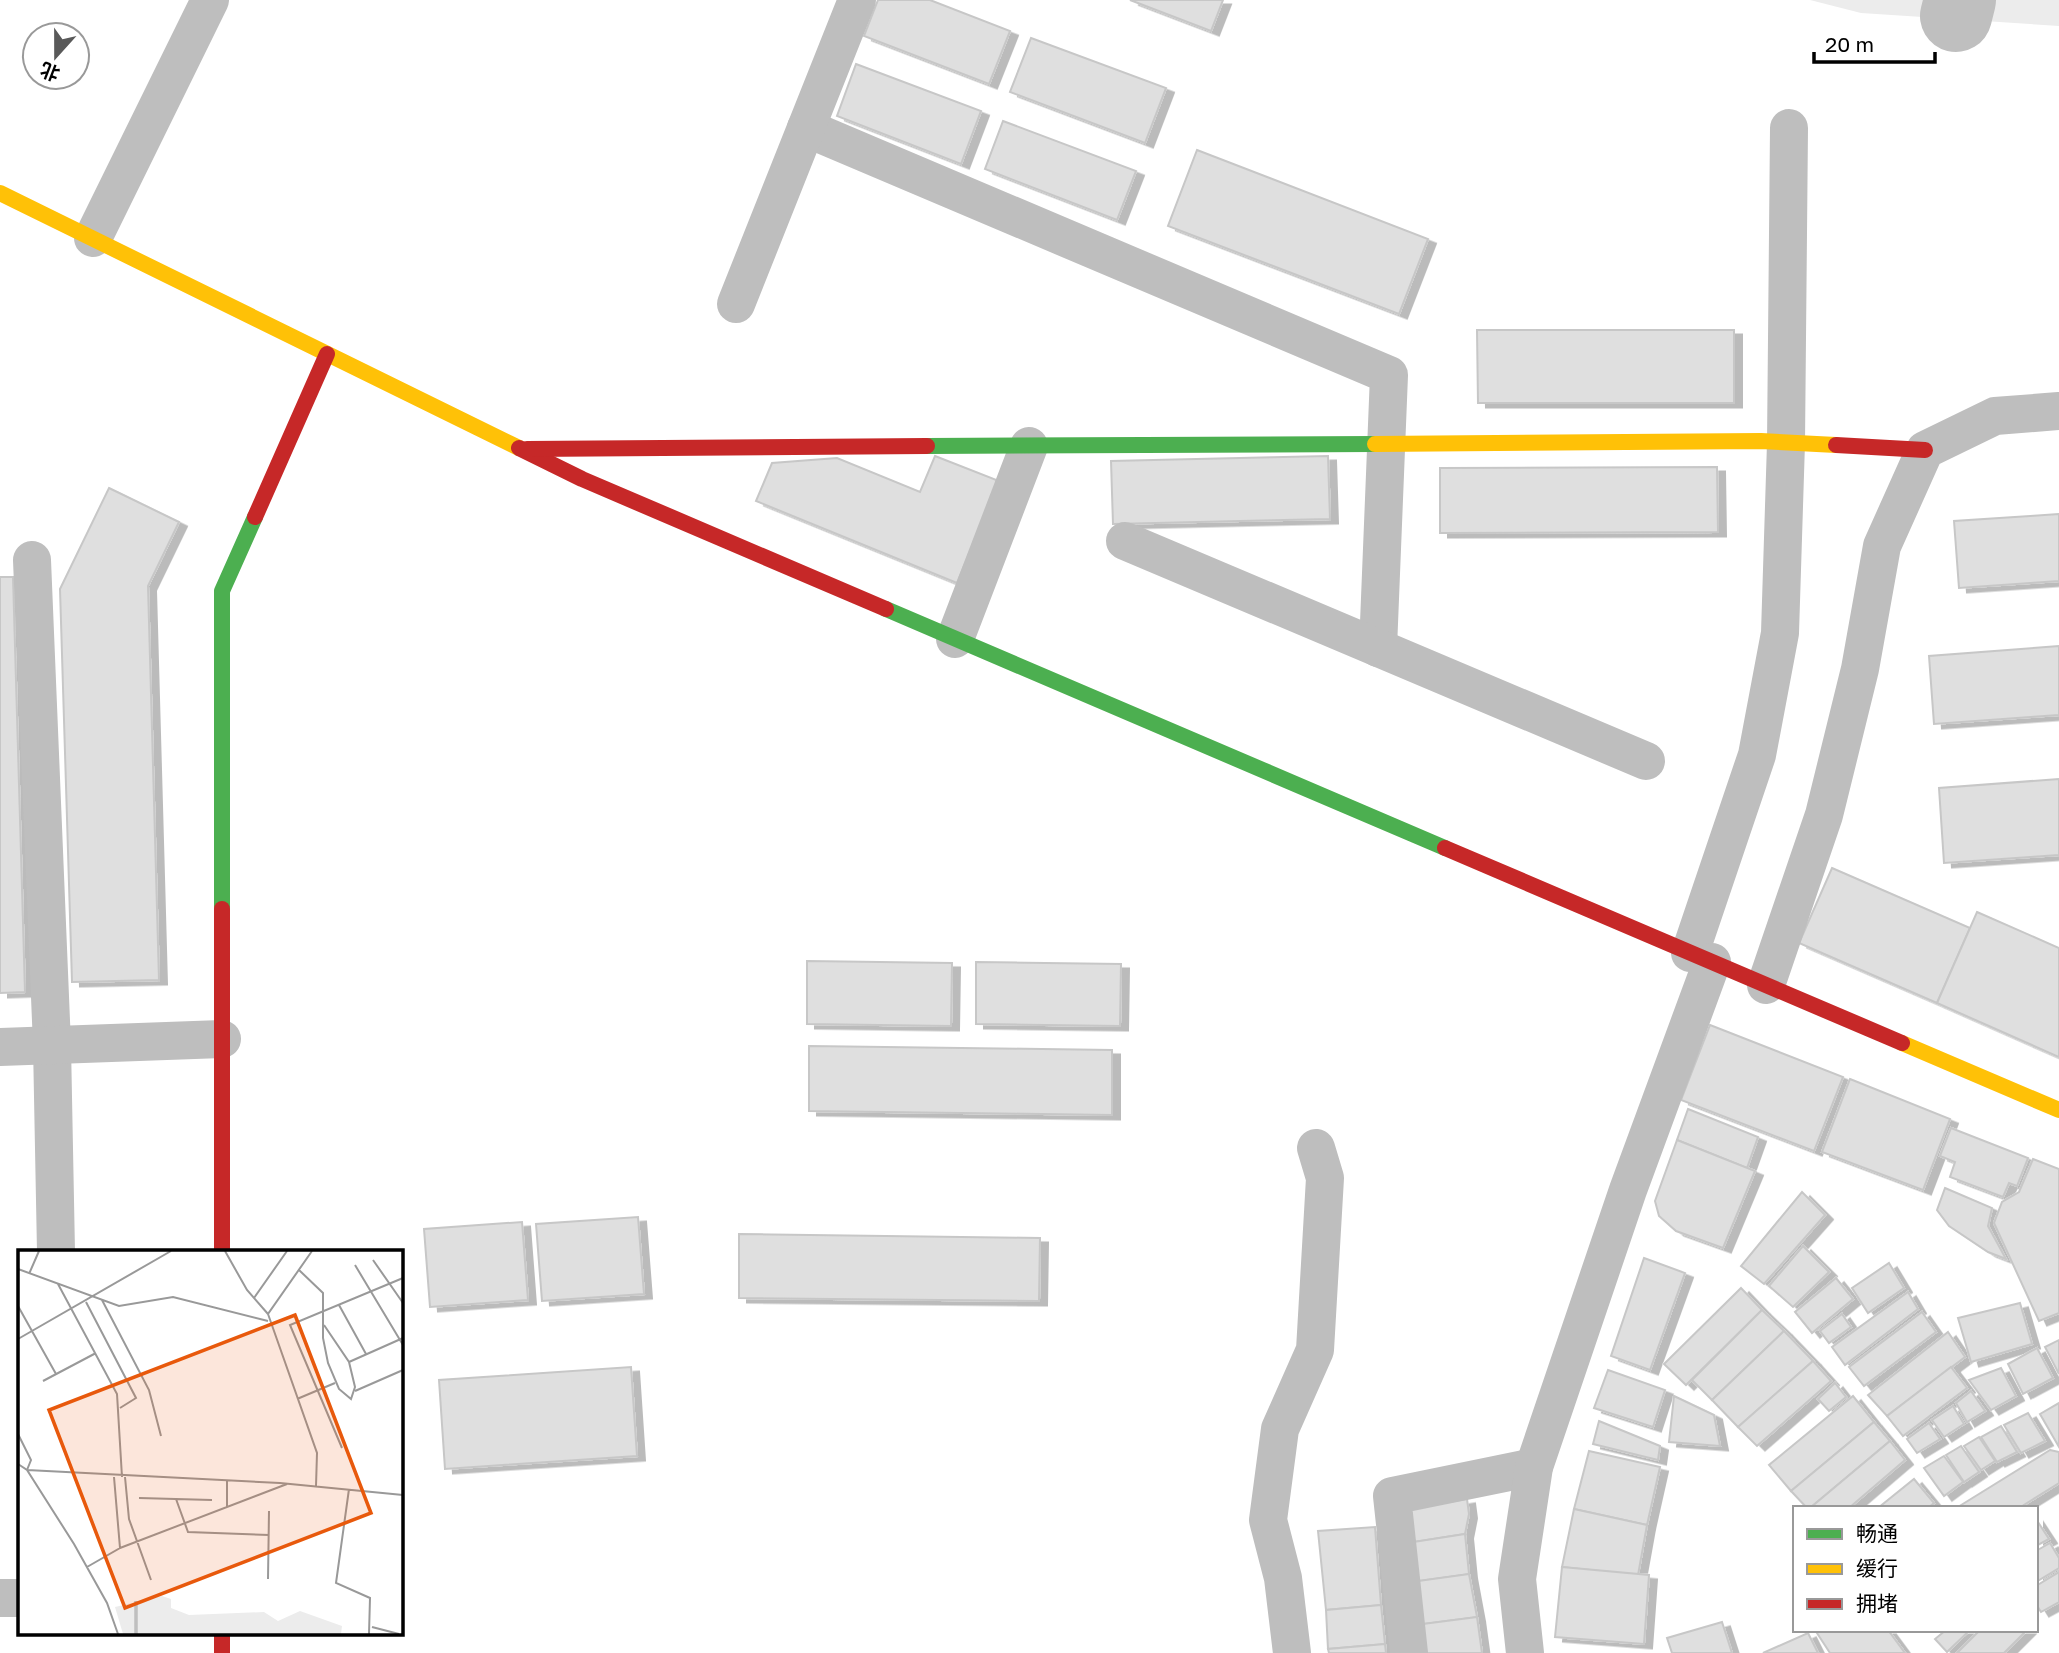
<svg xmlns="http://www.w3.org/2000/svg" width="2059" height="1653" font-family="'Golos Text','Noto Sans SC',sans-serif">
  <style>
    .green { fill: #ececec }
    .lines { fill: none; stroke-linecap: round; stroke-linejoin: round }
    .river { stroke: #bfbfbf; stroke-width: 72 }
    .building { fill: #dfdfdf; stroke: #c7c7c7; stroke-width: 2; filter: url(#shadow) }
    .street { stroke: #bebebe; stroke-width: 38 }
    .fast { stroke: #4caf50; stroke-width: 16 }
    .slow { stroke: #ffc107; stroke-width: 16 }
    .jam { stroke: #c62828; stroke-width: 16 }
    .inset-river { fill: none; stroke: #bfbfbf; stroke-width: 3.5 }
    .inset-road { fill: none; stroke: #999; stroke-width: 2 }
    .view { fill: #e8590c; fill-opacity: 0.15; stroke: #e8590c; stroke-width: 3.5 }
    .inset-edge { fill: none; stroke: #000; stroke-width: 3.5 }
  </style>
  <defs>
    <filter id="shadow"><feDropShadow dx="8" dy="4.5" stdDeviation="0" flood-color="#0004"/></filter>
  </defs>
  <rect width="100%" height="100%" fill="#fff"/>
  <path class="green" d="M1810,0h249v26l-198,-13z"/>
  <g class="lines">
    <path class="river" d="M1956,16l4,-16"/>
  </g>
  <g class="building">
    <path d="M878,0h52l80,31 -21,53 -125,-48z"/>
    <path d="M1130,0h93l-12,31z"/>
    <path d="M1031,38l135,50 -21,55 -135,-51z"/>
    <path d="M856,64l125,47 -20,53 -124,-48z"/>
    <path d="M1003,121l133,50 -19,49 -132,-51z"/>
    <path d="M1197,150l231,89 -29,75 -231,-88z"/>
    <path d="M1477,330h257v73h-256z"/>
    <path d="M935,456l64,25 -42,102 -201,-82 16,-38 65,-5 83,34z"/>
    <path d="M1328,456l2,63 -217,5 -2,-63z"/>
    <path d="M1717,467l1,65 -278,1v-65z"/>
    <path d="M109,488l70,34 -31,64 11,394 -87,2 -12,-393z"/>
    <path d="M2059,514v67l-100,7 -5,-67z"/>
    <path d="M0,577h13l12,415 -25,1z"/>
    <path d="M2059,646v69l-125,9 -5,-68z"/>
    <path d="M2059,779v76l-115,8 -5,-75z"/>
    <path d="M1832,868l138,60 -33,75 -138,-60z"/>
    <path d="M1977,912l82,36v109l-122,-54z"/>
    <path d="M807,961l145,2 -1,63 -144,-2z"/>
    <path d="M976,962l145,2 -1,62 -144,-2z"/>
    <path d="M1710,1025l133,52 -29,74 -133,-51z"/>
    <path d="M809,1046l303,4v65l-303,-4z"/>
    <path d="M1850,1079l100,40 -27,71 -101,-38z"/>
    <path d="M1688,1109l70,28 -11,31 -70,-28z"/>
    <path d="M1951,1128l77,30 -11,28 -8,-3 -6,14 -53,-20 5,-15 -15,-6z"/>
    <path d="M1677,1140l78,31 -32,77 -47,-17 -17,-15 -4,-15z"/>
    <path d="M2033,1159l26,10v144l-20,8 -45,-98 8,-21 17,-10z"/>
    <path d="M1945,1188l47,20 -4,18 18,33 -18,-7 -39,-26 -12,-16z"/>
    <path d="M1802,1192l23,23 -61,69 -23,-18z"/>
    <path d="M638,1217l6,77 -102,7 -6,-77z"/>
    <path d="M522,1222l6,78 -98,7 -6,-78z"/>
    <path d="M739,1234l301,4 -1,63 -300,-3z"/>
    <path d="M1803,1246l26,26 -36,35 -24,-21z"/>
    <path d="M1644,1258l41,15 -35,97 -39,-14z"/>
    <path d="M1889,1263l15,25 -36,25 -16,-25z"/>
    <path d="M1836,1278l17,21 -41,34 -17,-21z"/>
    <path d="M1741,1288l21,22 -76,75 -22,-21z"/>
    <path d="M1908,1292l10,17 -73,56 -13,-18z"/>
    <path d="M2020,1303l12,41 -61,18 -13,-44z"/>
    <path d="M1762,1310l22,21 -72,69 -20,-20z"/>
    <path d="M1922,1312l14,20 -72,54 -15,-19z"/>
    <path d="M1842,1314l9,13 -22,16 -9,-12z"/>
    <path d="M1784,1331l29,30 -75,66 -26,-27z"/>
    <path d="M1948,1332l17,25 -78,59 -19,-21z"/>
    <path d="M2059,1340v34l-14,-27z"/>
    <path d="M2037,1348l16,30 -30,16 -15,-30z"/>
    <path d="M1813,1361l18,20 -74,65 -19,-19z"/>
    <path d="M631,1367l6,89 -192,13 -6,-89z"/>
    <path d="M1951,1367l16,21 -64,48 -16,-20z"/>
    <path d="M2001,1368l15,28 -25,14 -22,-30z"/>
    <path d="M1608,1370l57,20 -12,37 -59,-19z"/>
    <path d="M1835,1383l11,14 -17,14 -11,-12z"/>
    <path d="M1971,1391l14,20 -18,11 -11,-19z"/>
    <path d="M1674,1396l40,19 6,31 -51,-4z"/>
    <path d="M1853,1396l21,26 -83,69 -22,-26z"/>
    <path d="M2059,1403v44l-19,-33z"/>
    <path d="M1953,1406l11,18 -20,13 -12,-17z"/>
    <path d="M2028,1413l17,28 -24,12 -17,-28z"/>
    <path d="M1599,1421l61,25 -2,14 -65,-16z"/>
    <path d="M1874,1422l16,19 -80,67h-3l-16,-17z"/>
    <path d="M1929,1423l11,16 -23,14 -10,-14z"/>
    <path d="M2001,1426l16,26 -20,10 -16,-25z"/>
    <path d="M1979,1437l16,24 -14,9 -17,-24z"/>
    <path d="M1890,1441l15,19 -56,48h-39z"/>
    <path d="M1961,1446l18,26 -15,10 -18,-27z"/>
    <path d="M2050,1450l9,2v31l-40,25 -61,-1z"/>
    <path d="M1589,1451l71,16 -13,58 -73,-16z"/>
    <path d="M1944,1456l19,26 -19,14 -20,-28z"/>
    <path d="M1914,1479l20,24 -6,5h-50z"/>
    <path d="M1467,1499l2,15 -4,20 -58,9 -3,-34z"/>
    <path d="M1574,1509l73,16 -9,50 -76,-8z"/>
    <path d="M2036,1519l13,20 -13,7z"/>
    <path d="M1375,1527l6,78 -55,5 -8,-79z"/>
    <path d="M1465,1534l4,40 -58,8 -4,-39z"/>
    <path d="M2050,1543l9,15v10l-23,14v-31z"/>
    <path d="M1562,1567l87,8 -5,69 -89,-7z"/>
    <path d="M2059,1572v30l-18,10 -5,-8v-18z"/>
    <path d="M1469,1574l8,43 -62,8 -4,-43z"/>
    <path d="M1381,1605l4,39 -57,5 -2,-39z"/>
    <path d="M1477,1617l5,36h-62l-5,-28z"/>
    <path d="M1722,1622l10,31h-60l-5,-15z"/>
    <path d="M1815,1630h73l17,23h-75z"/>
    <path d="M1946,1630h24l-23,22 -12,-13z"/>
    <path d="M1980,1630h47l-23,23h-47z"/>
    <path d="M1808,1633l10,20h-55z"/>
    <path d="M1385,1644l1,9h-57l-1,-4z"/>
  </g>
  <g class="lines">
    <g class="street">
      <path d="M806,128l583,247 -11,273"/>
      <path d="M93,238l117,-238"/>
      <path d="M736,304l121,-304"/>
      <path d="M1125,541l521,220"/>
      <path d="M32,560l20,485 4,207"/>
      <path d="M955,639l74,-193"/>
      <path d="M1690,953l67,-198 23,-122 6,-190 3,-315"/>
      <path d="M1766,985l58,-170 36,-146 22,-123 43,-96 70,-34 64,-5"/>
      <path d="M0,1047l222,-8"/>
      <path d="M0,1598h19"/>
      <path d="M1292,1653l-9,-75 -15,-58 12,-91 35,-79 10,-172 -9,-30"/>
      <path d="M1409,1653l-17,-157 142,-29"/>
      <path d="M1525,1653l-8,-74 17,-112 94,-277 84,-228"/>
    </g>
    <g class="fast">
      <path d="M927,446l448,-2"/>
      <path d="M886,609l559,239"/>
      <path d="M222,909v-318l33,-74"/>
    </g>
    <g class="slow">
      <path d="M0,193l519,255"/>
      <path d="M1375,444l386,-3 75,4"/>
      <path d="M1902,1043l157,67"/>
    </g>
    <g class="jam">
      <path d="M1836,445l89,5"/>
      <path d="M519,448l63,31 304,130"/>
      <path d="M527,449l400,-3"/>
      <path d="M255,517l72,-163"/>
      <path d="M1445,848l457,195"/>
      <path d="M222,909v343"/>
      <path d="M222,1634v19"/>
    </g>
  </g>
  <g transform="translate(18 1250)">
    <rect width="385" height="385" fill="#fff"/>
    <path d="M144,346l9,3v9l18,7 75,-3 14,9 22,-10 42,15 -1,8h-218l-8,-27z" fill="#ececec"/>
    <path class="inset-river" d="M118,384v-33"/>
    <path class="inset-road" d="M207,1l22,39 21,24M294,1l-44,63 49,139 -1,33M355,10l30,43M337,15l48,80M0,19l101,37 54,-9 95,24M281,20l24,23v45l5,25 11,26 12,10 4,-12 -6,-25 -25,-37M11,24l10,-23M40,34l59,110 5,83M236,48l33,-47M84,50l47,90 12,46M68,52l50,96 -16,10M321,55l27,49M0,56l38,68M0,89l153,-88M331,112l54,-24M25,131l53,-28M337,141l48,-21M279,149l38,-16M0,184l13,26 -4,10M324,198l-52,-123 113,-47M0,214l9,6 47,74 33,59 11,31M9,220l253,13 123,12M107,227l4,42 22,61M209,231v26M331,239l-13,94 34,15 -1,36M121,248l73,2M158,249l12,33 81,3M102,298l167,-64M69,317l33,-19 -6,-71M250,329l1,-68M354,377l27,7"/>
    <path class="view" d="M277,65l76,198 -246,95 -76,-198z"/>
    <rect width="385" height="385" class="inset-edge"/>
  </g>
  <rect x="1793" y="1506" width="245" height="126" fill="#ffffff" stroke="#999999" stroke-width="2"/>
  <rect x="1807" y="1529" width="35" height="10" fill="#4caf50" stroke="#999999" stroke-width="2"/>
  <text x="1856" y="1541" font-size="21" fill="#000000">畅通</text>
  <rect x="1807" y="1564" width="35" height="10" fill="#ffc107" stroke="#999999" stroke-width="2"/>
  <text x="1856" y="1576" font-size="21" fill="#000000">缓行</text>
  <rect x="1807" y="1599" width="35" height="10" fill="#c62828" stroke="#999999" stroke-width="2"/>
  <text x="1856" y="1611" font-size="21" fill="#000000">拥堵</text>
  <g transform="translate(56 56) rotate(201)"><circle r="33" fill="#ffffff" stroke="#999999" stroke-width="2"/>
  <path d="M0-5L12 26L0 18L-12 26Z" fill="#595959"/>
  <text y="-10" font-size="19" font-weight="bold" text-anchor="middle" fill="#000000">北</text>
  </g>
  <path d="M1814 52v10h121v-10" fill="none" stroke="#000000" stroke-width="3.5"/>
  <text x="1825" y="52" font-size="21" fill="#000000" stroke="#ffffff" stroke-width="5" paint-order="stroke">20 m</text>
</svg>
